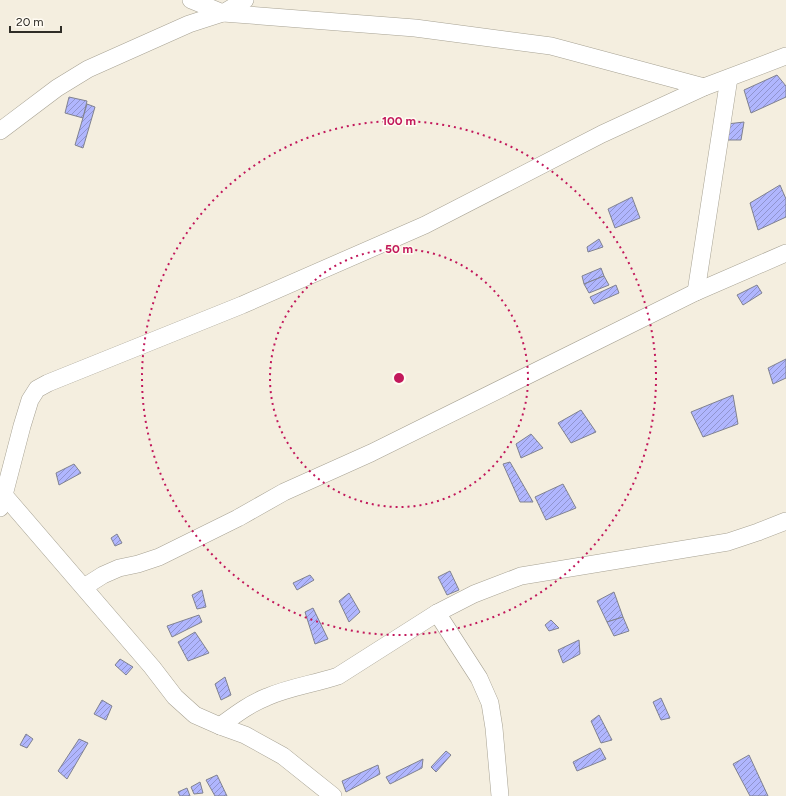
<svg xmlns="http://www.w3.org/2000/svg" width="786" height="796" font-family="Figtree,sans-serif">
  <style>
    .building { fill: url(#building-hatch); stroke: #808290 }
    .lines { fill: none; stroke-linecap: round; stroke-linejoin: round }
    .street-casing { stroke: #a7a293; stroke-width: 18 }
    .street { stroke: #fff; stroke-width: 17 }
    .ring { fill: none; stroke: #c2185b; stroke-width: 2; stroke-dasharray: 2 4 }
    .centre { fill: #c2185b; stroke: #fffbf2; stroke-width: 2 }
    .ring-label { font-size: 12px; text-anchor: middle; font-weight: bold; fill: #c2185b; stroke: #fffbf2; stroke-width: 3; stroke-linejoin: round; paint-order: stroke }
  </style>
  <defs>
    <pattern id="building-hatch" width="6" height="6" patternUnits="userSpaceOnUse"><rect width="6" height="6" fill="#b0b6fe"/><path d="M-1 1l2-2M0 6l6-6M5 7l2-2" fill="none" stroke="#9094ce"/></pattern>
  </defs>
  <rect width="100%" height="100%" fill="#f4eedf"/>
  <g class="building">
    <path d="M777,75l9,11v11l-35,16 -7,-23z"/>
    <path d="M69,97l18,4 -4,17 -18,-5z"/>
    <path d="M87,104l8,3 -12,41 -8,-3z"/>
    <path d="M744,122l-3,18h-18l4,-16z"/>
    <path d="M780,185l6,14v18l-28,13 -8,-27z"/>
    <path d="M632,197l8,21 -25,10 -7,-19z"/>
    <path d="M599,239l4,8 -15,5 -1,-5z"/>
    <path d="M601,268l3,8 -20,8 -2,-8z"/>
    <path d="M604,276l5,9 -20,8 -5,-9z"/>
    <path d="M616,285l3,8 -25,11 -4,-7z"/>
    <path d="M757,285l5,8 -19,12 -6,-10z"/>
    <path d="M786,359v19l-13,6 -5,-16z"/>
    <path d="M733,395l5,29 -35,13 -12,-25z"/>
    <path d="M581,410l15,22 -25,11 -13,-20z"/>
    <path d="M531,434l12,14 -22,10 -5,-14z"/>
    <path d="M510,462l23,40h-13l-17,-38z"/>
    <path d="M74,464l7,9 -22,12 -3,-12z"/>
    <path d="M563,484l13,24 -30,12 -11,-23z"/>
    <path d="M117,534l5,9 -7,3 -4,-8z"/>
    <path d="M450,571l9,19 -12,5 -9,-18z"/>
    <path d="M310,575l4,5 -17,10 -4,-7z"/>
    <path d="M202,590l4,17 -9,2 -5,-14z"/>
    <path d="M614,592l9,25 -16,5 -10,-21z"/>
    <path d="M349,593l11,19 -11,10 -10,-21z"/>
    <path d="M313,608l15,31 -13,5 -10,-32z"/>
    <path d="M199,615l3,7 -30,15 -5,-11z"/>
    <path d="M623,617l6,14 -15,5 -7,-14z"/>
    <path d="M551,620l8,8 -10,3 -4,-6z"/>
    <path d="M195,632l14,21 -21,8 -10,-19z"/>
    <path d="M579,640l1,14 -17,9 -5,-13z"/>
    <path d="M120,659l13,8 -7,8 -11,-10z"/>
    <path d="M225,677l6,18 -10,5 -6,-16z"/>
    <path d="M661,698l9,20 -9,2 -8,-18z"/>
    <path d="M102,700l10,6 -6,14 -12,-6z"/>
    <path d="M599,715l13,25 -11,3 -10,-22z"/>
    <path d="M26,734l7,5 -6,9 -7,-3z"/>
    <path d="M79,739l9,4 -21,36 -9,-8z"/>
    <path d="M600,748l6,11 -29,12 -4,-9z"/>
    <path d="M446,751l5,4 -15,17 -5,-5z"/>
    <path d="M749,755l19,41h-18l-17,-32z"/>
    <path d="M423,759l-1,9 -32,16 -4,-7z"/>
    <path d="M378,765l2,9 -34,18 -4,-11z"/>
    <path d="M217,775l10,21h-12l-9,-16z"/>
    <path d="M200,782l3,11 -9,1 -3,-7z"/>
    <path d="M187,788l3,8h-10l-2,-4z"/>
  </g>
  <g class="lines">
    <g class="street-casing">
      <g id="street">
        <path d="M191,0l32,13 192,15 136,18 153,41"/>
        <path d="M0,131l57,-43 31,-19 101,-45 34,-11 22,-13"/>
        <path d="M696,292l33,-214"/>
        <path d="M0,493l4,2 148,172 23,30 20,18 25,11 25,9 38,21 50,40"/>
        <path d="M0,508l4,-13 18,-69 8,-26 7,-11 11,-6 194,-78 183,-80 177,-91 102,-47 82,-31"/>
        <path d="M84,587l19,-12 16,-7 19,-4 21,-7 79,-39 46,-26 87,-39 325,-161 90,-39"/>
        <path d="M437,613l42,65 11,25 4,25 6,68"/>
        <path d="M220,726c15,-11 29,-22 47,-29 23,-10 47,-13 71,-21l99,-63 37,-19 47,-18 207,-34 30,-10 28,-11"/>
      </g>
    </g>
    <use href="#street" class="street"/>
  </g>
  <g class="ring">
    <circle cx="399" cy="378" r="129"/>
    <circle cx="399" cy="378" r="257"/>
  </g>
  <circle cx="399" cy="378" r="6" class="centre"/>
  <g class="ring-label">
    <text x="399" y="125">100 m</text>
    <text x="399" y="253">50 m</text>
  </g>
  <path d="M10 26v6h51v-6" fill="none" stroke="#2f2d27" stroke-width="2"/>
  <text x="16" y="26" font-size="12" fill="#2f2d27" stroke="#fffbf2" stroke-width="3" paint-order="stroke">20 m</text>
</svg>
